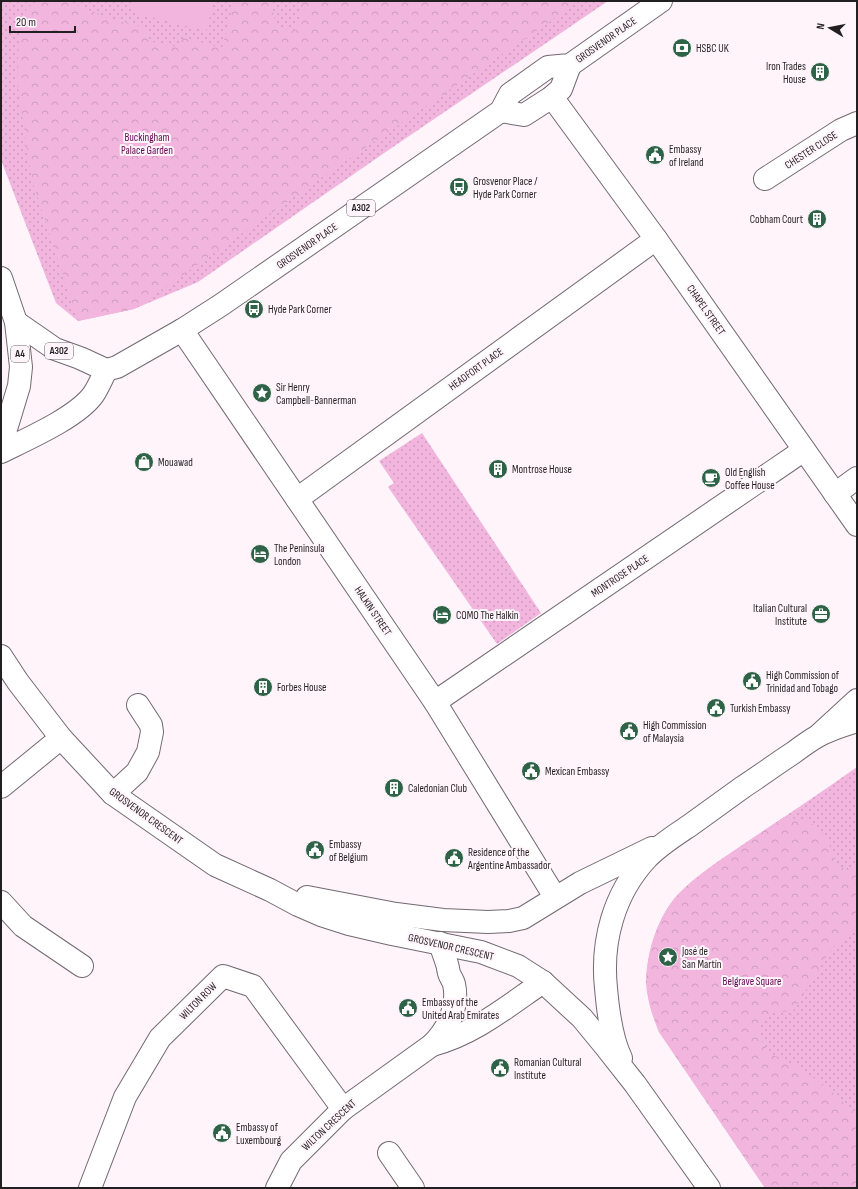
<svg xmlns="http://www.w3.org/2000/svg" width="858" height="1189" font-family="'Sofia Sans Condensed',sans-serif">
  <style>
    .green { fill: url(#green-dots) }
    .forest { fill: url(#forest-crowns) }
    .pitch { fill: #f2b5de }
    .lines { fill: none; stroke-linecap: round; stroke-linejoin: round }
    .minor-casing { stroke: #72696f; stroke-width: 24 }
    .secondary-casing { stroke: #72696f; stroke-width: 24 }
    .trunk-casing { stroke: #72696f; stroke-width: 24 }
    .minor { stroke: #fff; stroke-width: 22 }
    .secondary { stroke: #fff; stroke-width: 22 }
    .trunk { stroke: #fff; stroke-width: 22 }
    .labels { text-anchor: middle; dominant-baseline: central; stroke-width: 4; stroke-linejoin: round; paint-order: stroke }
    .shield { fill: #fef4fa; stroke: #645f62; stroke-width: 1 }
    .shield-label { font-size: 10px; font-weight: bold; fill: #221f21 }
    .street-label { font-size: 11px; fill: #221f21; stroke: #fef4fa }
    .poi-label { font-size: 11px; fill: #221f21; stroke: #fef4fa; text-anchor: start }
    .park-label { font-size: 11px; fill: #660853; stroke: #fef4fa }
  </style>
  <defs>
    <pattern id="green-dots" width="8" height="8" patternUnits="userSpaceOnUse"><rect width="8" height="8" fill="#f2b5de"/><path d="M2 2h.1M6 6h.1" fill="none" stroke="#cf9bbe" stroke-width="1.8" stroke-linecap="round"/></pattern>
    <pattern id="forest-crowns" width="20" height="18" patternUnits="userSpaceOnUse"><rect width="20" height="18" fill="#f2b5de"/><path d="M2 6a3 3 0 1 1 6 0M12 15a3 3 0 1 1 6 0" fill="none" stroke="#cf9bbe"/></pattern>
  </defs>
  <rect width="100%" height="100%" fill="#fef4fa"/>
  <g class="green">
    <path d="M1,1h607l-218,148 -192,133 -64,27 -56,12 -22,-18 -55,-143z"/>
    <path d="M422,433l119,180 -44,31 -109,-157 6,-4 -15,-22z"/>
    <path d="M857,767v421h-92l-106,-156c-6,-16 -12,-32 -13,-49 0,-27 11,-65 29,-85 22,-25 52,-42 79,-61 35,-23 69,-46 103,-70z"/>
  </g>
  <g class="forest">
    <path d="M42,1h25l41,17 36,9 6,14 23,6 11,-9 38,10 12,-47h36c5,19 3,27 25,30l5,-12 3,-18h277l-253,173 -193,135 -56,12 -46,-141 -15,-99 2,-45 8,-29z"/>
    <path d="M784,817c7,1 15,2 22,4 19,6 26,30 33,47h18v59l-25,21 -39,63 -18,1 -14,9 -1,17 9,15 28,13 32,23 28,26v73h-92l-106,-156c-3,-8 -7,-17 -9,-26 -9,-36 2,-78 24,-107 13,-16 36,-31 52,-42 20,-14 39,-27 58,-40z"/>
  </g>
  <path class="pitch" d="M134,1h80l-8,30 -75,-19z"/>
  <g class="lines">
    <g class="minor-casing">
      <g id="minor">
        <path d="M552,97l104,142 201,286"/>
        <path d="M765,179l76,-49 16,-7"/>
        <path d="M182,330l253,372 120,195"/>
        <path d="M835,494l22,-16"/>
        <path d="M297,499l359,-260"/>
        <path d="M435,702l369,-252"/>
        <path d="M820,734l37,-34"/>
        <path d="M1,787l60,-49"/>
        <path d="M113,794l24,-22 11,-20 4,-20 -1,-7 -13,-20"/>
        <path d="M1,902l22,24 59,40"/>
        <path d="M432,1045c41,-10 77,-40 111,-63"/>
        <path d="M389,1153l24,35"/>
        <path d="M90,1188l35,-91 35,-59 63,-62 30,10 90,123"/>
        <path d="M277,1188l14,-27 52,-52 89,-64c16,-16 27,-38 22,-61 -1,-4 -4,-7 -5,-11 -1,-3 -1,-7 -2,-9 -2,-7 -5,-14 -7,-21"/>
      </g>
    </g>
    <g class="secondary-casing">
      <g id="secondary">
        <path d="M1,656l17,26 43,56 52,56 102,71 55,25 28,15 23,10 28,9 43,10 89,18 37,14 25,16 39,36 23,28 30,38 74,104"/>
        <path d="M307,897l89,17 47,6 45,2 21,-1 14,-3 57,-35 72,-35"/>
        <path d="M621,1058c-10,-20 -13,-47 -15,-70 -5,-47 8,-94 40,-129 12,-13 28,-23 43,-33 18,-13 36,-26 54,-39 17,-11 33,-23 50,-34 8,-6 16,-12 25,-17 12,-7 26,-11 39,-15"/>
      </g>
    </g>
    <g class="trunk-casing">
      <g id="trunk">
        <path d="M501,111l23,4 28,-18 9,-8 9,-24"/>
        <path d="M1,278l15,44 5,45 -2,19 -13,43 -5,11"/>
        <path d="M16,322l39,27 25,9 26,12 11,-3 65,-37 39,-25 280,-194 9,-17 38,-27 22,-2 91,-64"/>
        <path d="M1,452c26,-13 75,-34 92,-57 5,-7 9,-17 13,-25"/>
      </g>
    </g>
    <use href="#minor" class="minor"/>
    <use href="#secondary" class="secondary"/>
    <use href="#trunk" class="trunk"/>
  </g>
  <defs>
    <g id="bank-disc" transform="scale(1)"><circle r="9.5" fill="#2e6348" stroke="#fef4fa"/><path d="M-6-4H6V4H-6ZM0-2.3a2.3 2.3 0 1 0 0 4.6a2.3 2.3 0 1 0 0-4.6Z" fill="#fff"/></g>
    <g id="building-disc" transform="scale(1)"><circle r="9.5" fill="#2e6348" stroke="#fef4fa"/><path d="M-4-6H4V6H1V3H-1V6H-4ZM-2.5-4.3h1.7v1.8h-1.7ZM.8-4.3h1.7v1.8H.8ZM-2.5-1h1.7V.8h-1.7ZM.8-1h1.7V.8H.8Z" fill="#fff"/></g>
    <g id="civic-disc" transform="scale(1)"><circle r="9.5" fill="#2e6348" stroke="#fef4fa"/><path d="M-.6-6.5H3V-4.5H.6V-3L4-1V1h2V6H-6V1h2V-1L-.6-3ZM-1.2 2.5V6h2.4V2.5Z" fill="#fff"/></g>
    <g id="bus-disc" transform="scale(1)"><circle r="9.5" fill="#2e6348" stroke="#fef4fa"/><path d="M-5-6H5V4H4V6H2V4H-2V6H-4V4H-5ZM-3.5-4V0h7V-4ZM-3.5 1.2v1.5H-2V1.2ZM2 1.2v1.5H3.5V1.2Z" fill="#fff"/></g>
    <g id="sight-disc" transform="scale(1)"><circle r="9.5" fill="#2e6348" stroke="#fef4fa"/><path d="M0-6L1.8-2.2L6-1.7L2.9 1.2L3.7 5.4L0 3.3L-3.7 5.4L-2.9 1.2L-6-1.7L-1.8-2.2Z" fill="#fff"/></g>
    <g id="shop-disc" transform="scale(1)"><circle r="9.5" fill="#2e6348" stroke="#fef4fa"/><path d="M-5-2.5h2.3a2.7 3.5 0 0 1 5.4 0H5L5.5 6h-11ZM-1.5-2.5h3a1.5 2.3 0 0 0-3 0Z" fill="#fff"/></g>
    <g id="cafe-disc" transform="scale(1)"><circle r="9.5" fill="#2e6348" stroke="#fef4fa"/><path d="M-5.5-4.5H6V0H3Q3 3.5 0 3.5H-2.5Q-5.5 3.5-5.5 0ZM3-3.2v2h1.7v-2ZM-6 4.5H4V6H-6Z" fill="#fff"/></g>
    <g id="hotel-disc" transform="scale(1)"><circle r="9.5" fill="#2e6348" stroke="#fef4fa"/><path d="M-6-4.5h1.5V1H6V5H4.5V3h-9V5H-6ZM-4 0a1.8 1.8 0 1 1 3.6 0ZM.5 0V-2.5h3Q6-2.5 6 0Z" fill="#fff"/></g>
    <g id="office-disc" transform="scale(1)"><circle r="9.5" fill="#2e6348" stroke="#fef4fa"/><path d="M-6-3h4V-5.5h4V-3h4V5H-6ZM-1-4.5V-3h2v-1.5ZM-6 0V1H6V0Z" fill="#fff"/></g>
  </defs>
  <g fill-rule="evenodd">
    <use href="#bank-disc" x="682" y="48"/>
    <use href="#building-disc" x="820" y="72"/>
    <use href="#civic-disc" x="655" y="155"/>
    <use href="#bus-disc" x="459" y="187"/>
    <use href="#building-disc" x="817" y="219"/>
    <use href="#bus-disc" x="254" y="309"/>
    <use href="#sight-disc" x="262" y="393"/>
    <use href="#shop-disc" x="144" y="462"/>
    <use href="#building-disc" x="498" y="469"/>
    <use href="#cafe-disc" x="711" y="478"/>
    <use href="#hotel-disc" x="260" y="554"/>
    <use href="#office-disc" x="821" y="614"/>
    <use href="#hotel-disc" x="442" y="615"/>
    <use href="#civic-disc" x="752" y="681"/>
    <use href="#building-disc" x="263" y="687"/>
    <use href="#civic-disc" x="716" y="708"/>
    <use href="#civic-disc" x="629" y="731"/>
    <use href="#civic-disc" x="531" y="771"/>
    <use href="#building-disc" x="394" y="788"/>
    <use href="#civic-disc" x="315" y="850"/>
    <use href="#civic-disc" x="454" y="858"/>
    <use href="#sight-disc" x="668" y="957"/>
    <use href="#civic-disc" x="408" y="1008"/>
    <use href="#civic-disc" x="500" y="1068"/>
    <use href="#civic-disc" x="222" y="1133"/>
  </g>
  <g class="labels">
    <g class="shield">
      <rect x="347" y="200" width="28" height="16" rx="3"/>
      <rect x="45" y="343" width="28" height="16" rx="3"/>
      <rect x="11" y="346" width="18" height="16" rx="3"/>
    </g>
    <g class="shield-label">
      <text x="361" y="208">A302</text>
      <text x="59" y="351">A302</text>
      <text x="20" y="354">A4</text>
    </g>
    <g class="street-label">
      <text transform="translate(606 40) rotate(-35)">GROSVENOR PLACE</text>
      <text transform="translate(811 150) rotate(-33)">CHESTER CLOSE</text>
      <text transform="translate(307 246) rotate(-35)">GROSVENOR PLACE</text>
      <text transform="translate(706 310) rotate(55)">CHAPEL STREET</text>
      <text transform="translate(476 369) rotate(-36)">HEADFORT PLACE</text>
      <text transform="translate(620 576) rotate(-34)">MONTROSE PLACE</text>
      <text transform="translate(373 611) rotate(56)">HALKIN STREET</text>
      <text transform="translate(146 816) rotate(36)">GROSVENOR CRESCENT</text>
      <text transform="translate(451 947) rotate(13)">GROSVENOR CRESCENT</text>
      <text transform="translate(198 1001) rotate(-45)">WILTON ROW</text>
      <text transform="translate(329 1125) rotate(-43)">WILTON CRESCENT</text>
    </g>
    <g class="poi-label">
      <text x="696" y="48">HSBC UK</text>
      <text x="806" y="66" text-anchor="end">Iron Trades<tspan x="806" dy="13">House</tspan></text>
      <text x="669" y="149">Embassy<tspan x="669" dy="13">of Ireland</tspan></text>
      <text x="473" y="181">Grosvenor Place /<tspan x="473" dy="13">Hyde Park Corner</tspan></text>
      <text x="803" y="219" text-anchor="end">Cobham Court</text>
      <text x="268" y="309">Hyde Park Corner</text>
      <text x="276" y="387">Sir Henry<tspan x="276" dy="13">Campbell-Bannerman</tspan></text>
      <text x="158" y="462">Mouawad</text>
      <text x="512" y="469">Montrose House</text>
      <text x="725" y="472">Old English<tspan x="725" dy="13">Coffee House</tspan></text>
      <text x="274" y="548">The Peninsula<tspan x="274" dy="13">London</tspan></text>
      <text x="807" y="608" text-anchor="end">Italian Cultural<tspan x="807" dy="13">Institute</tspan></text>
      <text x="456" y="615">COMO The Halkin</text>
      <text x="766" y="675">High Commission of<tspan x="766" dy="13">Trinidad and Tobago</tspan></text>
      <text x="277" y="687">Forbes House</text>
      <text x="730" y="708">Turkish Embassy</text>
      <text x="643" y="725">High Commission<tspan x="643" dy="13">of Malaysia</tspan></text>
      <text x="545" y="771">Mexican Embassy</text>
      <text x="408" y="788">Caledonian Club</text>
      <text x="329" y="844">Embassy<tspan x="329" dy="13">of Belgium</tspan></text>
      <text x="468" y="852">Residence of the<tspan x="468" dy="13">Argentine Ambassador</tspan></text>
      <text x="682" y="951">José de<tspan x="682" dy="13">San Martín</tspan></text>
      <text x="422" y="1002">Embassy of the<tspan x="422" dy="13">United Arab Emirates</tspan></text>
      <text x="514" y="1062">Romanian Cultural<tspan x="514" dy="13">Institute</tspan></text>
      <text x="236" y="1127">Embassy of<tspan x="236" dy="13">Luxembourg</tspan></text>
    </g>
    <g class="park-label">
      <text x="147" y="137">Buckingham<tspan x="147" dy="13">Palace Garden</tspan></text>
      <text x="752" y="981">Belgrave Square</text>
    </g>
  </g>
  <rect width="858" height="1189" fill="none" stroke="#221f21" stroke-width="4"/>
  <g transform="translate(830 28) rotate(280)" stroke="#fef4fa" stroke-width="3" paint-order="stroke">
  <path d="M0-3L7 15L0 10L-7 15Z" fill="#221f21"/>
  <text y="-6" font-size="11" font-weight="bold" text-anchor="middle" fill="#221f21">N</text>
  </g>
  <path d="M10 26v6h65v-6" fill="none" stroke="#221f21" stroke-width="2"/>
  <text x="16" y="26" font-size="12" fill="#221f21" stroke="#fef4fa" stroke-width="3" paint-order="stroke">20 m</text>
</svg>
